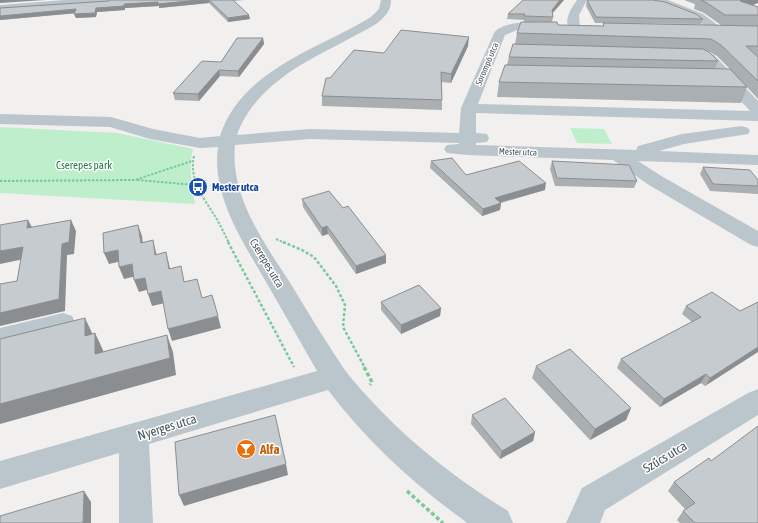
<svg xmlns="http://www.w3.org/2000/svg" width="758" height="523" font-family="'Asap Condensed',sans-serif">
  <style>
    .green { fill: #bfeecc }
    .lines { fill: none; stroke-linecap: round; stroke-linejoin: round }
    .path-far2 { stroke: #78cb99; stroke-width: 2; stroke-dasharray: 2.5 1.5; stroke-linecap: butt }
    .path-far1 { stroke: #78cb99; stroke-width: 2.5; stroke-dasharray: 3 2; stroke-linecap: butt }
    .path { stroke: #78cb99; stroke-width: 3.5; stroke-dasharray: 4 2.5; stroke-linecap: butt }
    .minor { fill: #bbc5cc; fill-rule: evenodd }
    .wall { fill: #aaafb2; fill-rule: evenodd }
    .shaded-wall { fill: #8b8e91 }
    .building { fill: #c6cbcf; stroke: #8b8e91 }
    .labels { text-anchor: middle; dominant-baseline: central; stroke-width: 3; stroke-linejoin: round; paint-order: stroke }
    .far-street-label { font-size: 9px; fill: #48555c; stroke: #fff }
    .park-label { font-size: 11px; fill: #1a7c41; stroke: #fff }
    .transit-label { font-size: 11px; font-weight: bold; fill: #164399; stroke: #fff; text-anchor: start }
    .street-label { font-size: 11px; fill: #48555c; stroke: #fff }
    .near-street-label { font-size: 13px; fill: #48555c; stroke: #fff }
    .near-food-label { font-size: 13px; font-weight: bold; fill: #c56008; stroke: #fff; text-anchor: start }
  </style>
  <rect width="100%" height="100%" fill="#f2efef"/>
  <g class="green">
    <path d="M0,127l117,6 76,16c-5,19 -1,37 2,55l-195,-11z"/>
    <path d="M570,128l34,1 8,15 -35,-1z"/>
  </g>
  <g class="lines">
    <g class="path-far2">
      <path d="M194,156c-5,22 8,40 19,57 6,9 11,20 16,30"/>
      <path d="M137,180l58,5"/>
      <path d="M0,181l135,-1 57,-19"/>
      <path d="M276,239l9,4"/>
    </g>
    <g class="path-far1">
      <path d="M228,242l66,125"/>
      <path d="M283,242l19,8 12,7 22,29 9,19 -2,22 22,41"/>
    </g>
    <g class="path">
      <path d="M364,367l8,15 -2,3"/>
      <path d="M407,491l36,32"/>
    </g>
    <g class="minor">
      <path d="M65,0h50l-5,3 -110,8v-6z"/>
      <path d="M381,0h10c0,8 -3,13 -9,19 -7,7 -17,11 -26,16 -23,13 -48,24 -69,39 -22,16 -41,35 -50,61l73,-6 149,4 2,-25 33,-75c9,-13 45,-12 59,-9l2,3 -2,3 -4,1 -32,-1 -12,5 -27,69 272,7 -46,-50 -19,-3 -2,-3 2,-3 17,-1 12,4 44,46v20l-282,-8v20l11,1 2,4 -2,4 -11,1v2l160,5 2,-4 44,-12 60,-8 6,2 2,3 -2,3 -64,10 -25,7 99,4v10l-120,-4 25,16 95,54v16l-7,-2 -102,-60 -36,-25 -145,-5 -21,-2 -3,-4 3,-4 12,-1v-1l-149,-4 -75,6c-5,51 28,96 54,136 18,30 36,59 55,88 46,58 101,103 164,142l5,12h-46l-5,-4c-51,-37 -96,-79 -134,-129l-179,54 4,79h-34v-70l-119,36v-28l317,-90c-16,-28 -32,-56 -48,-84 -24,-42 -58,-90 -51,-140l-18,1 -50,-9 -40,-12 -110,-3v-10l111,3 42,12 47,9 20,-2c21,-66 99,-87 151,-119l8,-8z"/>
      <path d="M577,0h10l-8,15 1,13 -2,3h-8c-7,-11 1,-22 7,-31z"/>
      <path d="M653,0h15l35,14 21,16 -2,3h-8l-19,-15 -41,-16z"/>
      <path d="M63,313l9,3 3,6 -3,6 -72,20v-20z"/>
      <path d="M758,389v26l-153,95 -5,13h-34l16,-35 166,-95z"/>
    </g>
  </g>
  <g class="wall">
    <path d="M110,0h135l-11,1 16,18 -22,3 -19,-19 -50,5v-2l-34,2v2l-28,2 -1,5 -20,1 -1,-5 -75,7v-12l109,-7z"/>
    <path d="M564,0l-12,13 1,4 -1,5h-28v-2l-17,-1 1,-5z"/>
    <path d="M587,0l116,19 -2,5 -106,-1 -9,-17z"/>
    <path d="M684,0h74v3l-6,2 6,2v92l-11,-12 -6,16 -244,-6 2,-15 8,-17 2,-8 6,-13 2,-11 41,-8 45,1v-3l118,2 -17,-12 -10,-4 1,-5zM706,50l11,6 13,13h-15l3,-8z"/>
    <path d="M263,38l1,6 -25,33 -19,-1 -21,25 -24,-1 -2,-7 48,-31z"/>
    <path d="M468,46l-17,37 -9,-1v28l-120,-4v-10l8,-18 54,-25z"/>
    <path d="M431,161l35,14 79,15 -44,13 -1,7 -18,6 -52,-48z"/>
    <path d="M552,161l85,20 -3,7 -79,-2 -5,-17z"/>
    <path d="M703,167l55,13v14l-48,-3 -10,-17z"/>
    <path d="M302,199l84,64 -30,11 -28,-40 -6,2 -19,-29z"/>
    <path d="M381,302l60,6 -1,8 -39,18 -20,-24z"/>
    <path d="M758,302l-53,84 -4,-3 -41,24 -43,-39 4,-9 71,-37 -10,-8 4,-8 54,5z"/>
    <path d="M536,366l95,42 -5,12 -36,20 -58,-62z"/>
    <path d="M472,415l63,17 -2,9 -33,18 -29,-35z"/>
    <path d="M711,461l47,62h-78l-3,-3 6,-9 2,-2 -17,-18 6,-9z"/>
  </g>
  <g class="shaded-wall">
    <path d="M0,0h45l-45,3z"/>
    <path d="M199,0h10v3l-50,5v-2l-34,2v2l-28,2 -1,5 -20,1 -2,-4 22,-6 28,-4 34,-2z"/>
    <path d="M560,0h4l-13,15 1,-5z"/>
    <path d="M742,0h16v3l-22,8 4,-10z"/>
    <path d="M76,9l2,4 -78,7v-4z"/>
    <path d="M249,15l1,4 -22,3v-4z"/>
    <path d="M469,37l-1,9 -17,37v-9z"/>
    <path d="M263,38l1,6 -25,33 -1,-6z"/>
    <path d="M219,70l1,6 -21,25 -1,-7z"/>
    <path d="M546,183l-1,7 -51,14 1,-6z"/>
    <path d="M501,203l-1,7 -18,6 1,-7z"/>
    <path d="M28,220l6,11 -7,-3z"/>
    <path d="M71,220l5,11 -2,23 -7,1 -2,56 -65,15v-13l62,-69z"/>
    <path d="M138,225l4,11 2,18 -3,-11z"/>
    <path d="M327,226l1,8 -6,2v-8z"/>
    <path d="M153,240l3,12 3,14 -4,-11z"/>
    <path d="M23,247l6,11 -29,6v-13z"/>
    <path d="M118,250l4,11 -13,3 -5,-11z"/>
    <path d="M166,252l3,12 4,17 -4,-12z"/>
    <path d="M386,255v8l-30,11v-8z"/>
    <path d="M132,264l5,12 -13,3 -5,-12z"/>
    <path d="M145,278l5,11 -11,3 -5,-12z"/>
    <path d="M161,291l4,12 -13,3 -4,-12z"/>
    <path d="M441,308l-1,8 -39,18v-9z"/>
    <path d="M218,316l3,12 -49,13 -4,-12z"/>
    <path d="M85,318l8,17 -8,1z"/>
    <path d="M95,333l8,17 1,21 -9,-17z"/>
    <path d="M167,335l6,17 3,23 -176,49v-20z"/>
    <path d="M758,347v5l-53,34 5,-8z"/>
    <path d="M706,374l-5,9 -41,24 4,-8z"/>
    <path d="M631,408l-5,12 -36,20 5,-11z"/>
    <path d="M535,432l-2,9 -33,18 2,-8z"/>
    <path d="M286,464l2,11 -104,31 -5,-11z"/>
    <path d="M84,491l7,11v21h-8z"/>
  </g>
  <g class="building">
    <path d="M110,0h89l-41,4v-2l-34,2v2l-28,2 -1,5 -21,1 2,-5 -76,7v-8l109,-7z"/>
    <path d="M209,0h24l16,15 -21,3z"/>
    <path d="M523,0h37l-8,10 1,7 -29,-1 1,-2h-17z"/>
    <path d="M587,0h66l12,2 31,12 7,5 -107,-2z"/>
    <path d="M701,0h41l-2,1 18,6v8h-33l-18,-12z"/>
    <path d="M521,22h36l1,3 46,1 -1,-3 155,3v20h-12l12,11v24l-37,-36 -10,-6 -194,-6z"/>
    <path d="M401,30l68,7 -18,37 -10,-2 1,28 -120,-4 4,-18h4l24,-28 30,3z"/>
    <path d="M237,38h26l-25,33 -19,-1 -21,24 -25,-1 29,-32 19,1z"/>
    <path d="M513,44l190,5 6,3 9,9 -209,-4z"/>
    <path d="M505,65l225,4 17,18 -248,-5z"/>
    <path d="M452,158l14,17 53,-14 27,22 -51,15 6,5 -18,6 -52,-48z"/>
    <path d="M552,161l77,4 8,16 -80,-3z"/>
    <path d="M703,167l47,3 8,10v6l-45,-2z"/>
    <path d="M329,191l14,17 5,-2 38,49 -30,11 -29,-40 -5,2 -20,-29z"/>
    <path d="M28,220l-1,8 44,-8 -2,22 -7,2 -3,55 -59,14v-29l17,-3 6,-34 -23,4v-26z"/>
    <path d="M138,225l3,18 12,-3 2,15 11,-3 3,17 12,-3 3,16 13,-3 5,19 10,-3 6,21 -50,13 -7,-38 -13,3 -3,-16 -11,2 -2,-16 -13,3 -1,-17 -14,3 -1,-20z"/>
    <path d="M419,285l22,23 -40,17 -20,-23z"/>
    <path d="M712,292l28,19 18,-9v45l-48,31 -4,-4 -42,25 -43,-40 80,-42 -15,-11z"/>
    <path d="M85,318v18l10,-3v21l72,-19 3,23 -170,46v-65z"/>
    <path d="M570,349l61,59 -36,21 -59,-63z"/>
    <path d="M505,398l30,34 -33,19 -30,-36z"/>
    <path d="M275,415l11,49 -107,31 -4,-53z"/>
    <path d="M758,426v97h-63l-12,-12 12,-8 -21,-21 35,-24 2,3z"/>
    <path d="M84,491l-1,32h-83v-7z"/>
  </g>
  <defs>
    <g id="bus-disc" transform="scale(1)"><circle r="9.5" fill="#1a4fb4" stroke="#fff"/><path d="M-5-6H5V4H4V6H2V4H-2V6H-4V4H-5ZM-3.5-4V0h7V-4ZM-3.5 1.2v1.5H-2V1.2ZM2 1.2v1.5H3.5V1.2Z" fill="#fff"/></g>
    <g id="bar-disc" transform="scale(1)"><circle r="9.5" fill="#e8710a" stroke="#fff"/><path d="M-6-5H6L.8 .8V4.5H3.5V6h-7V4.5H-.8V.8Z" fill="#fff"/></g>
  </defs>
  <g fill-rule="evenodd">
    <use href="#bus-disc" x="198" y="187"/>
    <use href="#bar-disc" x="246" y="449"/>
  </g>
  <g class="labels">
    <g class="far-street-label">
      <text transform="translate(487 64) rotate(-67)">Sorompó utca</text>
      <text transform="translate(518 152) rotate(2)">Mester utca</text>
    </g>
    <g class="park-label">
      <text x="84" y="165">Cserepes park</text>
    </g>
    <g class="transit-label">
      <text x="212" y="187">Mester utca</text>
    </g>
    <g class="street-label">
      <text transform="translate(267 263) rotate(59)">Cserepes utca</text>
    </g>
    <g class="near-street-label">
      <text transform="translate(167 427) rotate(-17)">Nyerges utca</text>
      <text transform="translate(665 457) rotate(-31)">Szűcs utca</text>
    </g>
    <g class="near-food-label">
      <text x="260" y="449">Alfa</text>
    </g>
  </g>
</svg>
